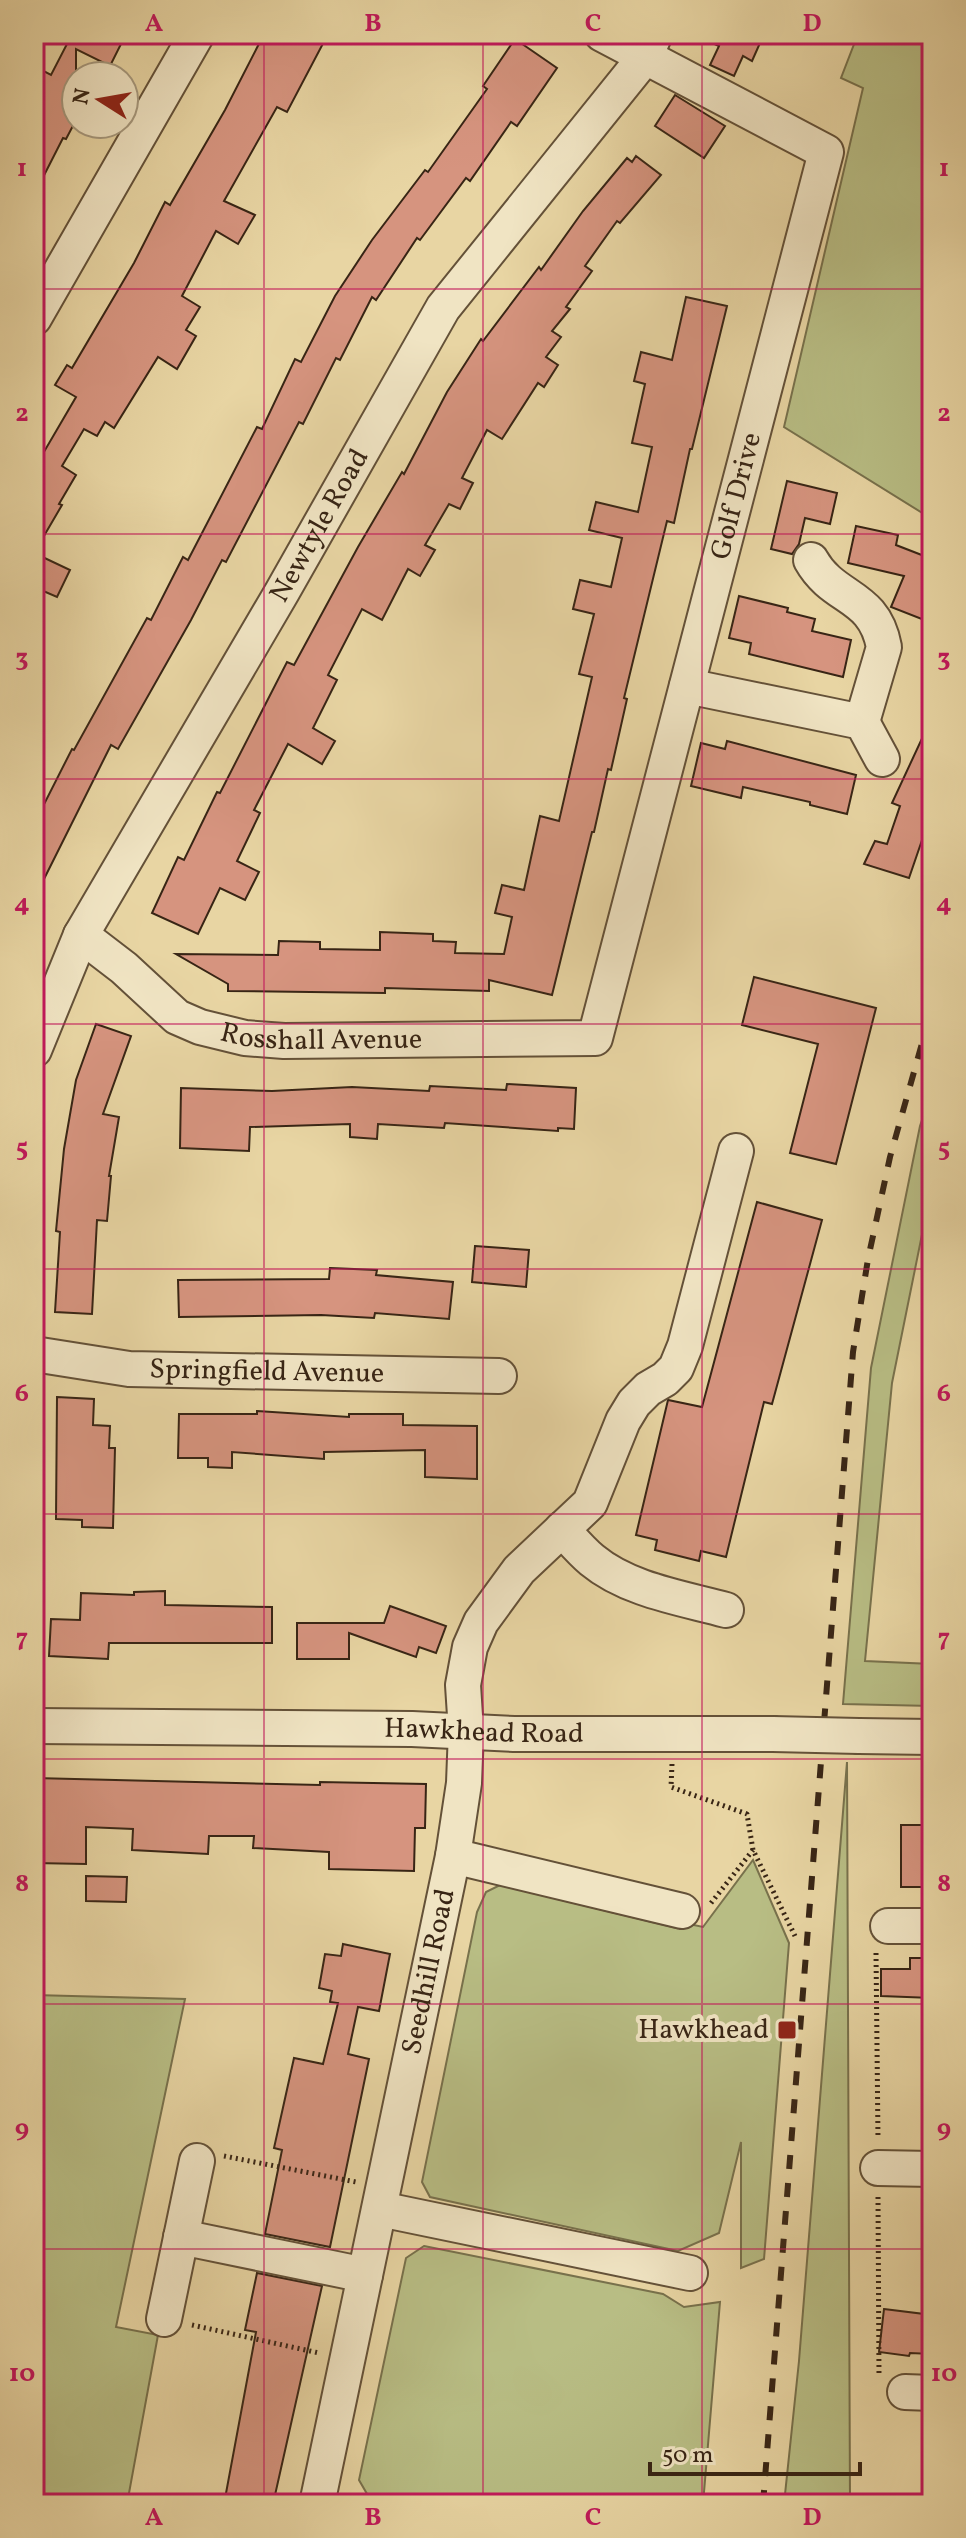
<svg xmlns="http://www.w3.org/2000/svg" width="966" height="2538" font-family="Vollkorn,serif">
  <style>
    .green { fill: #b8bd84; stroke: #78714c; stroke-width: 2 }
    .building { fill: #d6947f; stroke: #382515; stroke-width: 2 }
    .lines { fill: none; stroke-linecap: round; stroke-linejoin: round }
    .minor-casing { stroke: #645138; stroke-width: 38 }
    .path { stroke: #382515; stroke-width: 5; stroke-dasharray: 2 4; stroke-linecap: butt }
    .minor { stroke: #f0e4c3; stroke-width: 34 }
    .rail { stroke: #382515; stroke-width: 6; stroke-dasharray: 14 14; stroke-linecap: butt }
    .minor-bridge-casing { stroke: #645138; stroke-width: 38; stroke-linecap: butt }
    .minor-bridge { stroke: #f0e4c3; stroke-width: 34 }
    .grid { fill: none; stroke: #c2185b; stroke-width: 2; stroke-opacity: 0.55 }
    .poi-dot { fill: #8f2418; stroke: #f0e4c3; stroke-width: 3 }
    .labels { text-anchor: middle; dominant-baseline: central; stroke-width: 8; stroke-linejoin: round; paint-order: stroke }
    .street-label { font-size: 28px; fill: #382515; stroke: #f0e4c3 }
    .poi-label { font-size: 28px; fill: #382515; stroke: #f0e4c3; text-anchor: end }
    .neatline { fill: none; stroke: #c2185b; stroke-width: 3 }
    .grid-label { font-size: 26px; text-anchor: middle; font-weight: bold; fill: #c2185b }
  </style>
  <rect width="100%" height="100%" fill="#e8d5a3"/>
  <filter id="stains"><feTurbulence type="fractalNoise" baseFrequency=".0025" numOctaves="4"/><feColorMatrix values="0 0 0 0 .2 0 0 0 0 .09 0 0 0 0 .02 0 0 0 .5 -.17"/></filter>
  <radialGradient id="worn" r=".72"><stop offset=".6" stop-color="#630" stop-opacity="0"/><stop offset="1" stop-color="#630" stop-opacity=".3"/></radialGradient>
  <g class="green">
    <path d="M858,34h74v485l-148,-92 79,-339 -22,-10z"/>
    <path d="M932,1091v94l-40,198 -27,278 67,3v42l-89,-2 28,-336 49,-242z"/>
    <path d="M847,1762l3,742h-66l15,-143z"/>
    <path d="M753,1860l36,83 -25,316 -23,9v-126l-22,91 -41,18 -248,-54 -8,-15 55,-270 9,-20 14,-7 177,43 2,-6 24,5z"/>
    <path d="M34,1995l151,4 -69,328 42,8 -31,169h-93z"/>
    <path d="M424,2246l239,48 21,13 36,-5 -17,202h-310l-23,-5 -11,-19 47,-222z"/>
  </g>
  <g class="building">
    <path d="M46,34h80l-16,32 -34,-17v71l-10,19 -3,-1 -29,57v-129l17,9 16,-31z"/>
    <path d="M264,34h64l-41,78 -10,-5 -53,94 31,14 -17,29 -22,-13 -34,65 18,11 -14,23 10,6 -19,33 -19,-12 -44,71 -9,-6 -8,14 -13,-7 -22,37 14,9 -17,29 3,1 -28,48 36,17 -13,27 -23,-10v-134l7,4 35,-60 -21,-12 12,-20 5,3 62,-105 31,-61 5,3 55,-95z"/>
    <path d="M692,34h72l-12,27 -9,-5 -9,20 -24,-11 9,-19z"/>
    <path d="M515,39l42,29 -40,58 -6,-4 -41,59 -4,-3 -46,62 -3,-2 -41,62 -4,-3 -32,63 -4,-2 -33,66 -4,-2 -73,140 -4,-2 -31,60 -73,129 -7,-4 -77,154v-75l38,-75 2,1 73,-132 4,2 32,-63 5,3 69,-133 5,2 33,-70 6,3 34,-66 37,-56 53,-70 3,2 59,-83 -4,-3z"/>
    <path d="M675,95l50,31 -21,32 -49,-32z"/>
    <path d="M636,156l25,19 -41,48 -3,-2 -32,45 7,5 -26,36 4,2 -18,22 9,6 -15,20 12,8 -14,22 -6,-4 -36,56 -15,-9 -25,48 11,5 -13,26 -11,-5 -24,41 10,5 -15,26 -12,-7 -26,51 -20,-11 -34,66 9,5 -24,48 22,13 -13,23 -34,-20 -34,66 6,3 -23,48 22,11 -14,28 -25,-12 -22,46 -46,-21 26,-56 6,3 33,-68 3,1 67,-131 7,3 64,-118 44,-75 2,2 43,-82 34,-53 2,2 56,-74 2,3 42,-59 44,-53 5,4z"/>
    <path d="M686,297l41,9 -35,143h-2l-16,74 -7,-2 -43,177 3,1 -16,71 -3,-1 -14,63h-2l-40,163 -63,-15v11l-104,-3v5l-157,-2v-7l-52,-30 102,1 1,-14 41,1v7l60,1v-18l53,2v7l23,1 -1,11 49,1 8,-37 -17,-4 7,-28 22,5 16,-74 19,5 33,-144 -13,-3 15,-60 -21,-5 7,-29 31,7 11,-49 -33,-8 7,-28 42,10 14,-65 -20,-4 13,-59 -11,-3 7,-29 31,8z"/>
    <path d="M787,481l50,12 -7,31 -25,-6 -6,26 -7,10 -21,-5z"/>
    <path d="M856,526l42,9 -2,10 36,14v64l-41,-16 13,-31 -56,-13z"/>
    <path d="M739,596l49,12 -1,4 28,7 -3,12 39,9 -8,37 -94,-23 2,-11 -22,-5z"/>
    <path d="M932,717v94l-23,67 -45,-14 11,-23 12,3 13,-38 -8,-3z"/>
    <path d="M727,741l129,34 -9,39 -37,-9v-3l-67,-15 -2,11 -50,-12 10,-43 24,6z"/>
    <path d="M754,977l122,31 -40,156 -46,-11 28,-109 -76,-19z"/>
    <path d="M96,1024l35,12 -28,78 16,3 -10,59h2l-4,45 -10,-1 -5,94 -37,-2 5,-80 -4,-1 8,-82 12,-69z"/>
    <path d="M507,1084l69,4 -2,41 -16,-1v3l-113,-8 -1,5 -66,-4 -1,15 -27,-2v-13l-100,3 -1,24 -69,-3 1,-60 91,3 80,-4 77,4 1,-5 76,4z"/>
    <path d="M757,1202l65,18 -50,184 -8,-2 -38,155 -25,-6 -2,10 -44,-11 2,-10 -21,-5 32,-135 34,7z"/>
    <path d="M475,1246l54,4 -3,37 -54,-5z"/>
    <path d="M330,1268l47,2 -1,5 77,7 -4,37 -74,-6 -1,5 -53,-3 -142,2 -1,-37 151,-1z"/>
    <path d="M57,1397l37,2 -1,26 17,1 -1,22h6l-2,80 -31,-1v-7l-26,-1z"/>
    <path d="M257,1411l92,6v-3h54v11l74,1v53l-52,-2v-27l-101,2v7l-92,-7v16l-24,-1v-9h-30l1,-44h78z"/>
    <path d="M165,1591v14l107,2v36h-163l-1,16 -59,-3 2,-37 29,1 1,-27 53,2v-3z"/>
    <path d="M390,1606l56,20 -10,27 -17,-6 -3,10 -67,-24v26h-52v-36h87z"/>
    <path d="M34,1778l286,7v-3l106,2 -1,44h-10l-1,43 -85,-2v-17l-76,-4 1,-12h-45l-1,18 -76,-4 1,-21 -47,-2v37l-52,-1z"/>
    <rect x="901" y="1825" width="31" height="62"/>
    <path d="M86,1876l41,1 -1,25 -40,-1z"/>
    <path d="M343,1944l47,10 -11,57 -21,-4 -10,47 21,5 -39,188 -65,-13 17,-84 -8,-2 20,-90 29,6 15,-61 -8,-1 2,-11 -13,-3 6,-34 16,2z"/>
    <path d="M910,1958h22v40l-51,-2v-27h29z"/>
    <path d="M257,2273l65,13 -49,218h-49l32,-172 -11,-2z"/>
    <path d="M884,2309l48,6v39l-22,-1 -1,3 -30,-4z"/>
  </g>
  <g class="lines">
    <g class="minor-casing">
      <g id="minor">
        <path d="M34,318l163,-284"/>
        <path d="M811,560c23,41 63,33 73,87l-22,75"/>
        <path d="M687,686l175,36 20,37"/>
        <path id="s1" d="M81,935l43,33 53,49 23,10 45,11 39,3 311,-3 231,-886 -224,-118"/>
        <path id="s2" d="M34,1050l47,-115 201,-343 161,-284 202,-251 10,-23"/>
        <path id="s3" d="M34,1354l95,15 370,7"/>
        <path d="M562,1529c10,11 19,22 30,31 36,30 90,38 134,50"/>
        <path id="s4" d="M34,1726l378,3 102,5h259"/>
        <path d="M859,1736l73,1"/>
        <path d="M453,1856l229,55"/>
        <path d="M888,1926h44"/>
        <path d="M878,2168l54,1"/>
        <path d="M380,2209l310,64"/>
        <path d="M181,2237l184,38"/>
        <path d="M164,2319l33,-158"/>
        <path d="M905,2392l27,1"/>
        <path id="s5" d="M317,2504l136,-648 11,-73 2,-52 -3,-46 7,-38 11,-25 38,-52 71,-67 33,-82 11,-18 14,-14 17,-10 11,-11 9,-22 51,-195"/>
      </g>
    </g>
    <g class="path">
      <path d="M672,1764l-1,23 76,27 6,36 42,86"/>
      <path d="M711,1903l42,-53"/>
      <path d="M876,1953l2,186"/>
      <path d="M224,2156l132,26"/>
      <path d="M878,2197l1,178"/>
      <path d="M192,2325l127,28"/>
    </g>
    <use href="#minor" class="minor"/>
    <path class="rail" d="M763,2504l90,-1152 15,-93 22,-102 42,-149"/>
    <g class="minor-bridge-casing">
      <path id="minor-bridge" d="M773,1734l86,2"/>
    </g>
    <use href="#minor-bridge" class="minor-bridge"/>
  </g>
  <path class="grid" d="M264,34v2470M483,34v2470M702,34v2470M34,289h898M34,534h898M34,779h898M34,1024h898M34,1269h898M34,1514h898M34,1759h898M34,2004h898M34,2249h898"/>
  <rect class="poi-dot" x="777" y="2020" width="20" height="20" rx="4"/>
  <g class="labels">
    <g class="street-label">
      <text stroke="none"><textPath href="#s1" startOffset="1108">Golf Drive</textPath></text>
      <text stroke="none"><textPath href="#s2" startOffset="598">Newtyle Road</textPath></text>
      <text stroke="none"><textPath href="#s1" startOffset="274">Rosshall Avenue</textPath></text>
      <text stroke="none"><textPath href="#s3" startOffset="234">Springfield Avenue</textPath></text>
      <text stroke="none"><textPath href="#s4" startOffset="450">Hawkhead Road</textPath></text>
      <text stroke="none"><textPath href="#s5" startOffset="544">Seedhill Road</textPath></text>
    </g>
    <g class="poi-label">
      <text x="769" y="2030">Hawkhead</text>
    </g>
  </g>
  <rect width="966" height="2538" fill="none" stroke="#e8d5a3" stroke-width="88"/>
  <g transform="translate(100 100) rotate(281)"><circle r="38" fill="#f0e4c3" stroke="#a6987d" stroke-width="2"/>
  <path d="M0-6L14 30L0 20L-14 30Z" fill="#8f2418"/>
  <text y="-12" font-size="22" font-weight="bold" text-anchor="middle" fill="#382515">N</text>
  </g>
  <path d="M650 2462v12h210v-12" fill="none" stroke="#382515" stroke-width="4"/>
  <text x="662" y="2462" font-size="24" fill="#382515" stroke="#f0e4c3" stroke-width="6" paint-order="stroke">50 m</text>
  <rect x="44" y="44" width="878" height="2450" class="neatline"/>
  <g class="grid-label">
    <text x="154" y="31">A</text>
    <text x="373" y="31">B</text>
    <text x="593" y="31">C</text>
    <text x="812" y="31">D</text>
    <text x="22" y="176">1</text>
    <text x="944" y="176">1</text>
    <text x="22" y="421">2</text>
    <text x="944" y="421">2</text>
    <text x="22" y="666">3</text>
    <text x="944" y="666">3</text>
    <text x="22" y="911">4</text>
    <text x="944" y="911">4</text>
    <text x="22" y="1156">5</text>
    <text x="944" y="1156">5</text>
    <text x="22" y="1401">6</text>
    <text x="944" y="1401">6</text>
    <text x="22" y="1646">7</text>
    <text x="944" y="1646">7</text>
    <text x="22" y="1891">8</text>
    <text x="944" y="1891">8</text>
    <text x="22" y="2136">9</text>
    <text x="944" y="2136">9</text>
    <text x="22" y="2381">10</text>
    <text x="944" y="2381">10</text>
    <text x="154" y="2525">A</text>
    <text x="373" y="2525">B</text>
    <text x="593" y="2525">C</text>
    <text x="812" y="2525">D</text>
  </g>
  <rect width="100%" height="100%" filter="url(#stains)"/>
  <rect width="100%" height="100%" fill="url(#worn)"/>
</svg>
